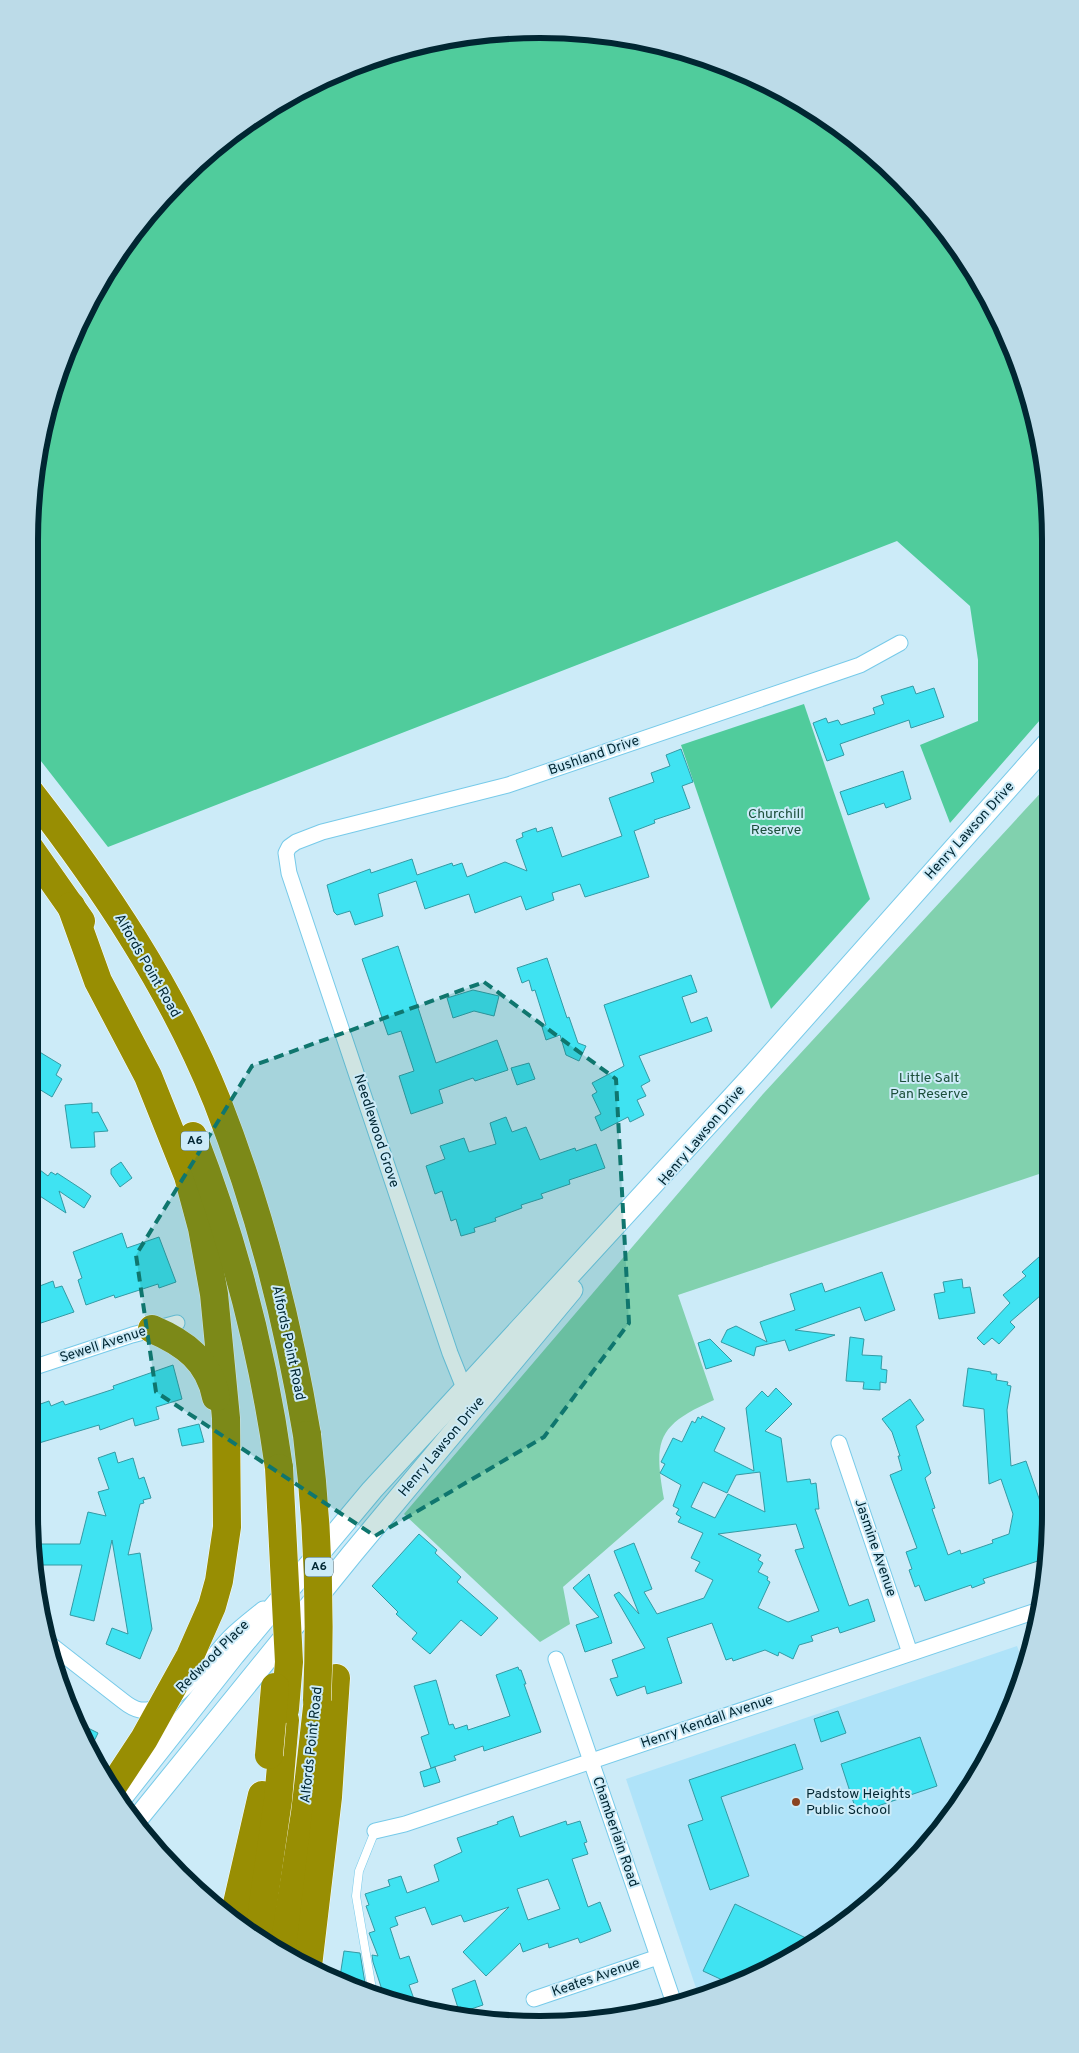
<svg xmlns="http://www.w3.org/2000/svg" width="1079" height="2053" font-family="Overpass,sans-serif">
  <style>
    .built { fill: #afe3f9 }
    .green { fill: #81d1ae }
    .forest { fill: #50cc9c }
    .building { fill: #3fe3f2; stroke: #349aa4; fill-rule: evenodd }
    .lines { fill: none; stroke-linecap: round; stroke-linejoin: round }
    .lane-casing { stroke: #77cae9; stroke-width: 9 }
    .street-casing { stroke: #77cae9; stroke-width: 17 }
    .secondary-casing { stroke: #77cae9; stroke-width: 23 }
    .highway-casing { stroke: #fff; stroke-width: 29 }
    .lane { stroke: #fff; stroke-width: 8 }
    .street { stroke: #fff; stroke-width: 15 }
    .secondary { stroke: #fff; stroke-width: 21 }
    .highway { stroke: #988e03; stroke-width: 28 }
    .highway-bridge-casing { stroke: #fff; stroke-width: 29; stroke-linecap: butt }
    .highway-bridge { stroke: #988e03; stroke-width: 28 }
    .marked { fill: #0f766e; fill-opacity: 0.2; stroke: #0f766e; stroke-width: 4; stroke-dasharray: 10 6; stroke-linejoin: round }
    .poi-dot { fill: #8a4321; stroke: #ccebf8; stroke-width: 2 }
    .labels { text-anchor: middle; dominant-baseline: central; stroke-width: 4; stroke-linejoin: round; paint-order: stroke }
    .shield { fill: #ccebf8; stroke: #3e616d; stroke-width: 1 }
    .shield-label { font-size: 12px; font-weight: bold; fill: #012632 }
    .street-label { font-size: 14px; fill: #012632; stroke: #ccebf8 }
    .park-label { font-size: 14px; fill: #1c4f3b; stroke: #ccebf8 }
    .poi-label { font-size: 14px; fill: #012632; stroke: #ccebf8; text-anchor: start }
    .rim { fill: none; stroke: #012632; stroke-width: 6 }
  </style>
  <rect width="100%" height="100%" fill="#ccebf8"/>
  <path class="built" d="M1017,1646l8,21 -28,73 -52,84 -45,51 -77,63 -58,34 -66,25 -73,-218z"/>
  <path class="green" d="M1047,786l1,385 -370,124 36,105c-56,25 -61,39 -50,99l-101,88 7,37 -30,18 -136,-128 359,-420z"/>
  <g class="forest">
    <path d="M573,30l99,16 94,36 110,73 69,74 66,115 35,129 1,239 -97,111 -30,-78 58,-24v-61l-8,-54 -73,-65 -789,306 -78,-100v-241l16,-98 36,-95 52,-85 69,-73 81,-58 92,-41 97,-23z"/>
    <path d="M804,704l66,195 -99,110 -90,-264z"/>
  </g>
  <g class="building">
    <path d="M913,686l3,8 18,-6 10,29 -33,11 -2,-8 -69,24 4,11 -17,6 -14,-38 13,-5 2,5 10,-3 3,5 34,-11 -2,-6 11,-4 -3,-8z"/>
    <path d="M681,749l12,33 -11,4 8,22 -36,12 1,3 -21,8 15,46 -64,20 -5,-13 -28,9 2,7 -28,10 -5,-14 -46,17 -6,-19 -44,15 -9,-28 -38,13 5,22 -28,9 -5,-14 -13,4 -3,-3 -7,-27 43,-16 1,4 41,-14 5,16 35,-12 1,3 9,-3 5,14 38,-15 22,9 -11,-31 7,-3 -1,-4 14,-5 1,4 15,-5 10,30 60,-21 -13,-38 45,-16 -3,-9 19,-7 -4,-11z"/>
    <path d="M903,771l8,28 -25,9 -2,-5 -36,12 -8,-23z"/>
    <path d="M398,946l38,117 61,-23 11,30 -33,11 -2,-3 -34,12 4,13 -32,11 -12,-38 15,-5 -13,-40 -13,4 -26,-76z"/>
    <path d="M547,958l20,60 2,-1 9,26 8,3 -7,15 -13,-6 -6,-20 -14,5 -4,-13 4,-2 -11,-35 -3,1 -3,-11 -7,3 -5,-15z"/>
    <path d="M691,975l6,17 -15,5 9,26 16,-6 5,14 -73,25 11,25 -9,5 5,10 -9,4 7,15 -14,7 -2,-5 -27,14 -6,-14 6,-3 -9,-19 5,-3 -5,-9 32,-17 -20,-61z"/>
    <path d="M473,990l26,6 -5,20 -20,-5 -21,7 -6,-20z"/>
    <path d="M38,1051l23,14 -5,10 6,4 -10,18 -13,-8 -10,17v-40z"/>
    <path d="M529,1063l6,16 -18,6 -6,-17z"/>
    <path d="M92,1103v10l6,-1 10,19 -14,1 1,15 -24,1 -6,-43z"/>
    <path d="M506,1117l6,15 14,-5 14,33 35,-12 1,3 20,-7 9,24 -36,12 1,4 -29,10 2,4 -22,7 1,3 -27,10 1,3 -22,7 1,4 -14,4 -5,-17 -5,2 -9,-30 -7,3 -9,-28 19,-7 -5,-13 24,-8 5,14 27,-8 -6,-21z"/>
    <path d="M121,1162l11,16 -12,9 -9,-13v-5z"/>
    <path d="M40,1170l8,6 3,-4 5,3 1,-2 26,17 8,6 -7,12 -25,-17 7,22 -37,-24z"/>
    <path d="M122,1233l5,15 32,-11 17,45 -17,6 -1,-4 -43,14 -1,-3 -28,10 -8,-25 4,-2 -9,-26z"/>
    <path d="M1048,1249v40l-38,33 5,5 -16,17 -7,-6 -8,7 -7,-7 33,-35 -7,-8 23,-19 -4,-4z"/>
    <path d="M882,1272l13,38 -30,11 -5,-14 -65,23 40,5 -46,16 -4,-11 -29,7 -2,9 -33,-14 6,-12 9,-4 31,16 -7,-20 35,-12 -5,-16 32,-11 3,9z"/>
    <path d="M962,1279l1,9 7,-1 5,26 -36,6 -5,-25 11,-2 -2,-10z"/>
    <path d="M53,1281l2,7 7,-2 12,26 -45,15v-37z"/>
    <path d="M850,1337l14,2 -2,16 20,1 -1,13 6,1 -1,13 -6,-1v8l-17,-1 1,-7 -18,-1z"/>
    <path d="M710,1339l22,22 -26,8 -8,-26z"/>
    <path d="M173,1365l9,34 -26,8 3,12 -24,7 -2,-8 -33,12 -1,-5 -70,21v-38l20,-7 2,5 12,-5 2,4 49,-16 -1,-3z"/>
    <path d="M968,1368l23,4v2h6l-1,6 12,2 -1,3 4,1 -4,24 4,56 15,-5 23,66 -2,31 -64,21 2,4 -13,5 -1,-3 -46,16 -6,-16 -4,2 -6,-17 3,-1 -6,-17 11,-4 -27,-73 12,-5 -4,-14h2l-8,-24 -10,-13 28,-20 14,21 -8,6 15,47 -6,5 10,30 -3,1 16,46 12,-5 1,4 32,-11 -1,-3 17,-6 4,-20 -12,-35 -12,5 -5,-75 -21,-3z"/>
    <path d="M776,1388l16,16 -27,27 16,7 6,44 23,-3 1,5 5,-1 3,26h-4l34,97 19,-7 7,22 -35,12 -2,-6 -27,9 2,5 -14,4 -6,14 -14,-7 -1,4 -13,-6 -32,11 -1,-3 -6,2 -14,-37 -45,15 15,45 -35,11 -2,-8 -28,10 -7,-17 8,-2 -6,-17 33,-12 -31,-53 5,-3 20,22 -25,-63 20,-8 18,46 -8,3 13,22 47,-16 9,-18 -18,-9 5,-9 -9,-4 12,-25 -25,-11 3,-5 -5,-3 3,-5 -6,-3 8,-21 -21,-12 5,-9 -4,-2 12,-24 9,4 10,-21 3,2 3,-6 3,2 1,-3 23,12 -11,23 40,20 -8,-63 16,-17 6,6zM760,1472l5,40 -37,-18 -13,24 -24,-11 12,-25 24,11 9,-18zM796,1524l8,24 -9,2 24,61 -31,11 -30,-14 12,-26 -3,-2 1,-3 -10,-5 5,-9 -5,-3 3,-5 -43,-21z"/>
    <path d="M199,1424l5,18 -22,4 -4,-17z"/>
    <path d="M115,1452l3,11 15,-5 6,21 5,-2 7,21 -8,2 1,3 -4,1 -12,51 12,-2 12,76 -12,30 -34,-15 6,-16 16,6 -16,-94 -18,81 -24,-6 12,-50h-48l-2,-21h48l8,-32 18,4 -8,-24 11,-3 -11,-31z"/>
    <path d="M419,1534l18,16 -2,3 26,24 -4,5 41,36 -17,18 -20,-16 -31,34 -18,-15 5,-6 -21,-19 2,-2 -26,-26z"/>
    <path d="M589,1574l23,69 -27,9 -9,-27 23,-8 -26,-29z"/>
    <path d="M518,1667l1,3h2l5,14h-2l17,48 -57,19 -1,-5 -29,10 2,4 -25,8 -10,-31 8,-3 -15,-48 22,-6 13,45 4,-1 2,5 12,-4 1,5 42,-14 -14,-41z"/>
    <path d="M838,1711l8,22 -25,9 -7,-23z"/>
    <path d="M76,1722l22,11 -9,19 -6,-15z"/>
    <path d="M920,1737l17,49 -80,27 -16,-49z"/>
    <path d="M795,1744l8,25 -82,28 28,79 -39,14 -22,-65 15,-5 -14,-40z"/>
    <path d="M435,1767l5,15 -16,5 -4,-15z"/>
    <path d="M513,1816l7,21 46,-16 1,4 13,-4 7,21 -3,1 4,11 -16,5 16,48 12,-5 11,29 -31,12 -2,-5 -29,10 -1,-5 -25,9 -3,-9 -34,33 -23,-24 46,-45 -45,15 -3,-7 -29,10 -7,-18 -30,10 3,8 -8,3 10,31 9,-3 9,26 -9,3 6,17 -10,4 -20,-7 -12,-37 -1,-7 6,1 -9,-23 6,-2 -9,-25 3,-1 -4,-11 25,-8 -2,-6 13,-4 6,17 32,-12 -5,-16 28,-13 -5,-14 41,-14 -1,-2zM548,1879l12,30 -32,11 -11,-31z"/>
    <path d="M735,1904l71,34 -7,14 -34,20 -34,12 -28,-13z"/>
    <path d="M344,1951l16,2 5,30 -1,9 -25,-9z"/>
    <path d="M475,1980l8,25 -21,7 -1,-5 -3,1 -6,-19z"/>
  </g>
  <g class="lines">
    <g class="lane-casing">
      <path id="lane" d="M373,1995l-17,-99 3,-25 16,-40"/>
    </g>
    <g class="street-casing">
      <g id="street">
        <path d="M29,1369l103,-34 45,-12"/>
        <path d="M471,1394l-7,-6 -14,-35 -161,-480 -3,-20 3,-6 7,-5 26,-10 186,-47 352,-120 40,-22"/>
        <path d="M839,1443l71,210"/>
        <path d="M46,1641l77,60c5,4 11,8 17,9 35,3 69,-52 90,-73 10,-10 22,-19 33,-28"/>
        <path d="M556,1659l119,347"/>
        <path d="M375,1831l30,-7 634,-214"/>
        <path d="M534,1999l124,-42"/>
      </g>
    </g>
    <g class="secondary-casing">
      <g id="secondary">
        <path d="M119,1801l115,-146 138,-165 382,-416 293,-330"/>
        <path d="M134,1823l218,-269 220,-264"/>
      </g>
    </g>
    <g class="highway-casing">
      <g id="highway">
        <path d="M30,792c73,94 142,197 187,309 42,107 71,220 90,334"/>
        <path d="M29,847l52,74"/>
        <path d="M71,906l27,75 50,95 40,100 14,52 12,66 12,124 1,109 -8,54 -7,25 -22,50 -46,83 -33,50"/>
        <path d="M193,1136c42,108 70,217 86,332"/>
        <path d="M152,1329c33,14 57,32 64,68"/>
        <path d="M233,1921l29,-126"/>
        <path d="M258,1939l20,-139 7,-80"/>
        <path d="M283,1953l22,-140 12,-106"/>
        <path d="M308,1966l20,-169 8,-119"/>
      </g>
    </g>
    <use href="#lane" class="lane"/>
    <use href="#street" class="street"/>
    <use href="#secondary" class="secondary"/>
    <use href="#highway" class="highway"/>
    <g class="highway-bridge-casing">
      <g id="highway-bridge">
        <path d="M307,1435c11,89 14,176 10,265"/>
        <path d="M279,1468l10,194 -4,47"/>
        <path d="M269,1755l6,-68"/>
      </g>
    </g>
    <use href="#highway-bridge" class="highway-bridge"/>
  </g>
  <path class="marked" d="M484,982l132,97 13,244 -85,114 -169,99 -219,-144 -20,-137 116,-189z"/>
  <circle class="poi-dot" cx="796" cy="1802" r="5"/>
  <g class="labels">
    <g class="shield">
      <rect x="181" y="1131.5" width="28" height="19" rx="4"/>
      <rect x="305" y="1557.5" width="28" height="19" rx="4"/>
    </g>
    <g class="shield-label">
      <text x="195" y="1141">A6</text>
      <text x="319" y="1567">A6</text>
    </g>
    <g class="street-label">
      <text transform="translate(594 756) rotate(-19)">Bushland Drive</text>
      <text transform="translate(970 831) rotate(-48)">Henry Lawson Drive</text>
      <text transform="translate(147 966) rotate(60)">Alfords Point Road</text>
      <text transform="translate(376 1131) rotate(72)">Needlewood Grove</text>
      <text transform="translate(702 1136) rotate(-50)">Henry Lawson Drive</text>
      <text transform="translate(288 1343) rotate(78)">Alfords Point Road</text>
      <text transform="translate(103 1345) rotate(-18)">Sewell Avenue</text>
      <text transform="translate(442 1447) rotate(-50)">Henry Lawson Drive</text>
      <text transform="translate(875 1548) rotate(71)">Jasmine Avenue</text>
      <text transform="translate(213 1657) rotate(-45)">Redwood Place</text>
      <text transform="translate(707 1722) rotate(-19)">Henry Kendall Avenue</text>
      <text transform="translate(312 1745) rotate(-84)">Alfords Point Road</text>
      <text transform="translate(615 1832) rotate(71)">Chamberlain Road</text>
      <text transform="translate(596 1978) rotate(-19)">Keates Avenue</text>
    </g>
    <g class="park-label">
      <text x="776" y="814">Churchill<tspan x="776" dy="16">Reserve</tspan></text>
      <text x="929" y="1078">Little Salt<tspan x="929" dy="16">Pan Reserve</tspan></text>
    </g>
    <g class="poi-label">
      <text x="806" y="1794">Padstow Heights<tspan x="806" dy="16">Public School</tspan></text>
    </g>
  </g>
  <path d="M0 0H1079V2053H0ZM540 38H540A502 502 0 0 1 1042 540V1514A502 502 0 0 1 540 2016H540A502 502 0 0 1 38 1514V540A502 502 0 0 1 540 38Z" fill="#bcdbe8" fill-rule="evenodd"/>
  <path class="rim" d="M540 38H540A502 502 0 0 1 1042 540V1514A502 502 0 0 1 540 2016H540A502 502 0 0 1 38 1514V540A502 502 0 0 1 540 38Z"/>
</svg>
